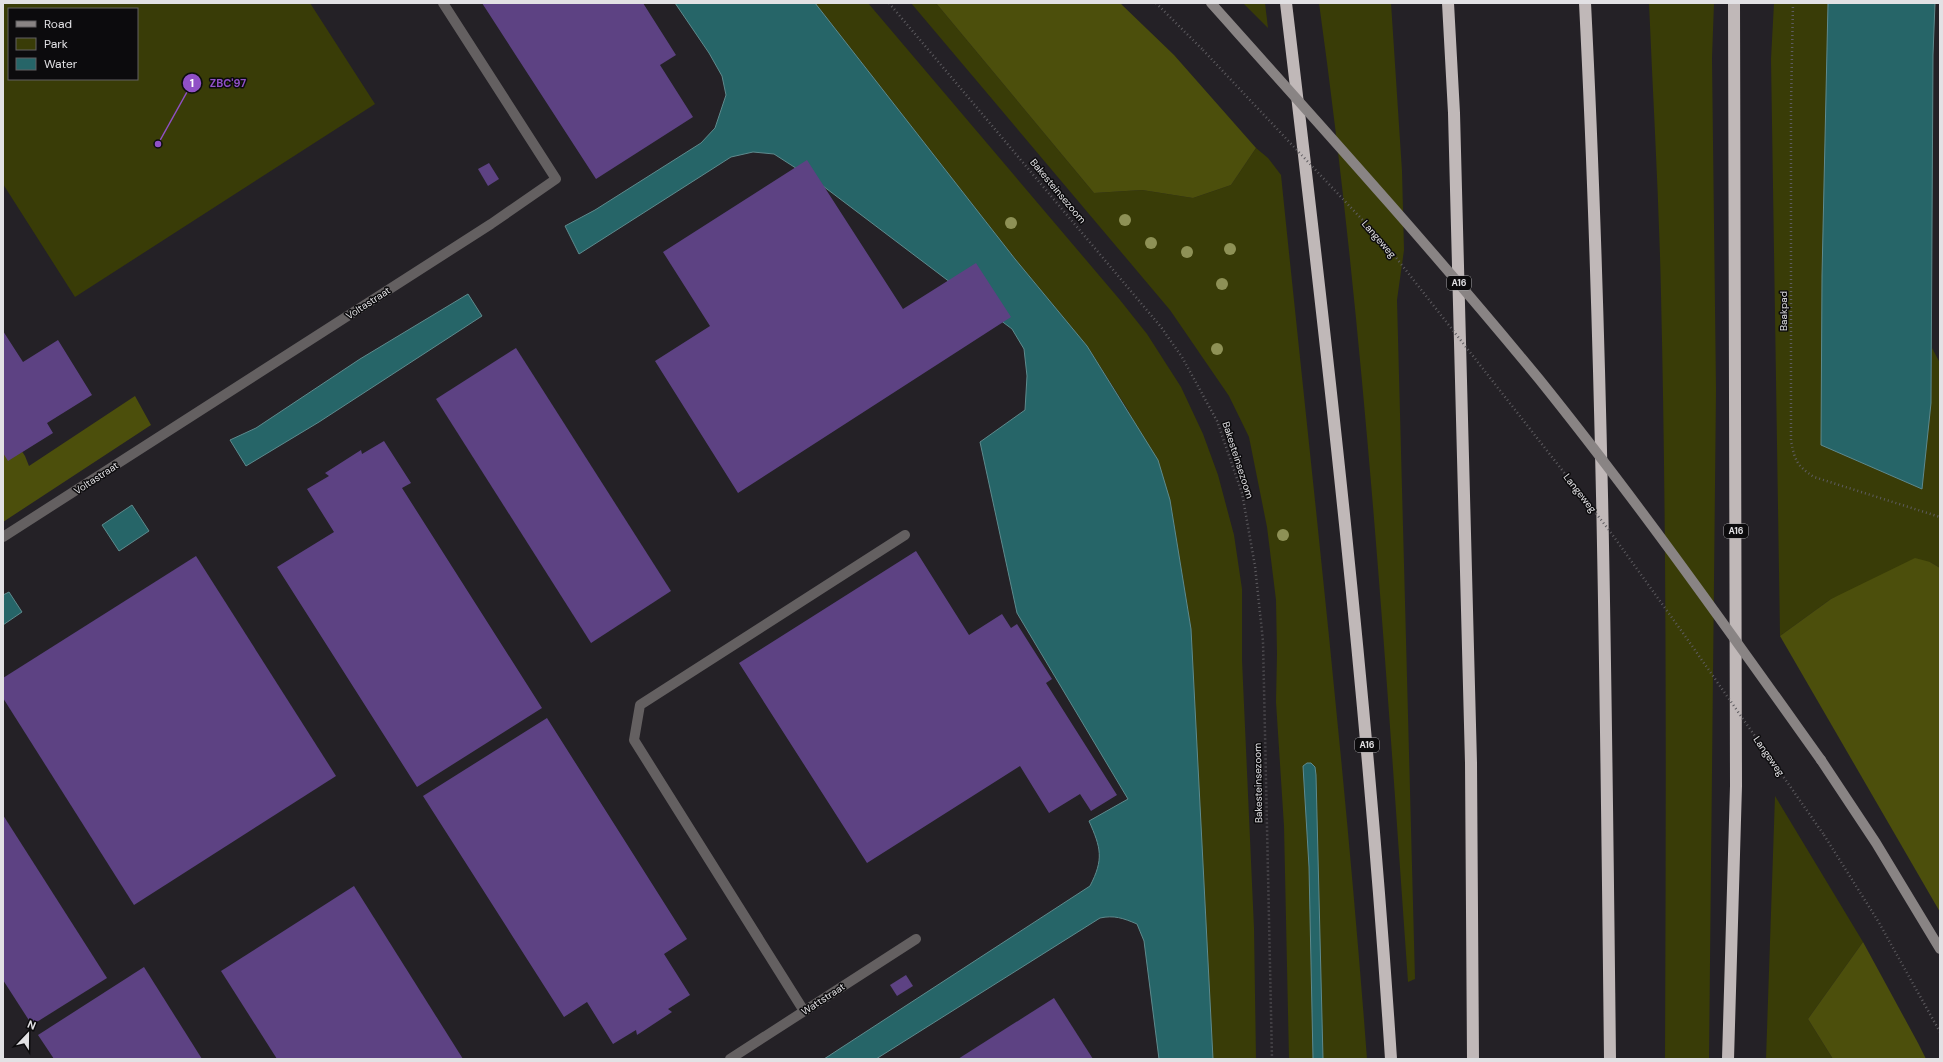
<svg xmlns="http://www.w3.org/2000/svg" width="1943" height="1062" font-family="'DM Sans',sans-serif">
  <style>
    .green { fill: #393c07; fill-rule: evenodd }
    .forest { fill: #4c4f0c }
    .water { fill: #266568; stroke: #5e8a8d }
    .building { fill: #5d4283 }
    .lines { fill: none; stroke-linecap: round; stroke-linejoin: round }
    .path { stroke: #5e5c60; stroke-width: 2.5; stroke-dasharray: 1 3; stroke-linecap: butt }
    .service { stroke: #646061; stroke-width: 10 }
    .minor { stroke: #646061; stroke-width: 10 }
    .secondary { stroke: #898484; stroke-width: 10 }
    .motorway { stroke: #c0b8b8; stroke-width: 12 }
    .path-bridge { stroke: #5e5c60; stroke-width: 2.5; stroke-dasharray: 1 3; stroke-linecap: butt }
    .secondary-bridge { stroke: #898484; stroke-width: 10 }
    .tree { fill: #8e9156 }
    .labels { text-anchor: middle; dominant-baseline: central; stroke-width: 3; stroke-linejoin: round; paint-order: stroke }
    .shield { fill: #0c0b0d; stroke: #a2a1a4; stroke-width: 1 }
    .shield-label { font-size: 9px; font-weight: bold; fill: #e2e1e4 }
    .street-label { font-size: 10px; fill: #e2e1e4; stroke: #0c0b0d }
    .leader { fill: none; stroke: #9050c6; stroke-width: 1.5 }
    .callout-dot { fill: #9050c6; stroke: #0c0b0d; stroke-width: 1.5 }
    .mark-label { font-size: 12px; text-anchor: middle; font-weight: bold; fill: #fff }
    .callout-label { font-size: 11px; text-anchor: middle; font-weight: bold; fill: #9050c6; stroke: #0c0b0d; stroke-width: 3; stroke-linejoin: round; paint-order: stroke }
  </style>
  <rect width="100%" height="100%" fill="#242126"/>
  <g class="green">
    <path d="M3,3h307l65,101 -300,193 -72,-113zM9,9h128v70h-128z"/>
    <path d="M815,3h53l252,297 27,34 34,53 22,47 15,41 16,60 8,54v71l12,268 2,131h-49l-16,-430 -21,-129 -42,-90 -41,-64 -72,-87z"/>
    <path d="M911,3h25l158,190 48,-3 51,8 38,-13 25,-37 12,10 13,17c30,294 64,589 86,884h-44l-8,-292 -12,-1 6,101 4,192h-24l-5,-233 -8,-124 1,-48 -1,-54 -9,-73 -18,-90 -20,-41 -59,-86z"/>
    <path d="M1243,3h22l3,25z"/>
    <path d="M1319,3h72l11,168 2,79 -7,50 18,679 -7,3c-23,-327 -44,-655 -89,-979z"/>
    <path d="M1649,3h65l-2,55 4,332 -7,669h-44c1,-255 2,-510 -4,-764 -2,-98 -8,-195 -12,-292z"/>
    <path d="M1774,3h54l-6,273 -1,169 101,44 9,-86 1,-55 8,15v205l-10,-6 -99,37 -51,37 -9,-577z"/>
    <path d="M1775,796l88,146 -55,77 25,40h-67z"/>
  </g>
  <g class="forest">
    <path d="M936,3h184l54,52 82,93 -25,37 -38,13 -51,-8 -48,3z"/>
    <path d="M135,396l16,29 -148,97v-93l3,-2 19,29 4,10z"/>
    <path d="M1915,558l15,4 10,6v344l-160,-276 51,-37z"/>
    <path d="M1863,942l55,101 8,16h-93l-25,-40z"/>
  </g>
  <g class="water">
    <path d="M675,3h140l200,256 72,87 71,114 12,40 21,129 22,430h-54l-15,-118 -7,-17c-14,-6 -23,-9 -37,-6l-224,141h-52l266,-173c14,-27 11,-38 -1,-65l39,-22 -111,-186 -37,-171 45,-32 2,-34 -3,-27 -12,-20 -193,-146 -45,-29 -21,-2 -22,5 -152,97 -14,-28 30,-16 106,-67 14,-15 11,-33 -4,-19 -13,-23z"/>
    <path d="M1828,3h107l-2,52 -2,348 -9,86 -101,-44 1,-169z"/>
    <path d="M468,294l14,22 -163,106 -73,44 -16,-26 26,-12 104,-69z"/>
    <path d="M132,505l17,26 -30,20 -17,-26z"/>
    <path d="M9,592l13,20 -19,13v-30z"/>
    <path d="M1307,763h4l4,4 1,8 7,284h-10l-4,-192 -6,-101z"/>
  </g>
  <g class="building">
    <path d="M482,3h161l33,52 -16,10 33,52 -97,62z"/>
    <path d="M807,160l96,149 73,-46 35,54 -273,176 -83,-132 55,-35 -47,-74z"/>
    <path d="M489,163l10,16 -11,7 -10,-17z"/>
    <path d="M3,331l20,31 35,-22 34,55 -45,28 6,10 -45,28 -5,-8z"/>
    <path d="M516,348l155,243 -80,52 -155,-244z"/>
    <path d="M384,441l27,42 -9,5 140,220 -125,79 -140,-220 57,-35 -27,-43 22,-13 -4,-3 36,-23 1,4z"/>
    <path d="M916,551l53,84 33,-21 9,14 6,-4 35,55 -6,4 71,112 -26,16 -11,-17 -31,19 -29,-47 -153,97 -128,-200z"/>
    <path d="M196,556l140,220 -202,129 -131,-207v-20z"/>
    <path d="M547,718l140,221 -23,15 26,41 -22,14 4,3 -35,23 -1,-5 -23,14 -26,-42 -23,15 -141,-221z"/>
    <path d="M3,815l104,163 -75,47 -29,-45z"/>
    <path d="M354,886l109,173h-186l-56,-88z"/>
    <path d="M144,967l58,92h-148l-16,-24z"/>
    <path d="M906,975l7,11 -16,10 -7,-11z"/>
    <path d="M1054,998l39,61h-135z"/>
  </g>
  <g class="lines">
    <g class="path">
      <path d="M889,3l272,324 21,30 35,64 25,72 13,73 8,75 9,418"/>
      <path d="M1156,3l47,47"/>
      <path d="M1793,3l-2,101v337c4,20 6,25 23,36l126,40"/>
      <path d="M1824,835l54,86 62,111"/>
    </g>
    <path class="service" d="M804,1011l-170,-271 6,-35 265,-170"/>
    <g class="minor">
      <path d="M3,537l488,-313 65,-45 -113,-176"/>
      <path d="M730,1059l186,-120"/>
    </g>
    <path class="secondary" d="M1821,760l55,83 64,106"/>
    <g class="motorway">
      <path d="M1286,3c42,351 82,703 105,1056"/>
      <path d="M1448,3l6,110 17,650 2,296"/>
      <path d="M1585,3c18,352 21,704 25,1056"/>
      <path d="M1728,1059l8,-273 -2,-783"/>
    </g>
    <path class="path-bridge" d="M1203,50l184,196 222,284 74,103 141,202"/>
    <path class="secondary-bridge" d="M1211,3c111,124 222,247 328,376 99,123 190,252 282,381"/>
  </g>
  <g class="tree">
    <circle cx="1125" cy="220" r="6"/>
    <circle cx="1011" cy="223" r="6"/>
    <circle cx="1151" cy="243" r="6"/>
    <circle cx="1230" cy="249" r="6"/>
    <circle cx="1187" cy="252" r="6"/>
    <circle cx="1222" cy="284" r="6"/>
    <circle cx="1217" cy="349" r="6"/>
    <circle cx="1283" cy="535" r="6"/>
  </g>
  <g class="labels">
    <g class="shield">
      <rect x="1447" y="276" width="24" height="14" rx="3"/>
      <rect x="1724" y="524" width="24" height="14" rx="3"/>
      <rect x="1355" y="738" width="24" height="14" rx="3"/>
    </g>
    <g class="shield-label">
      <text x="1459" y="283">A16</text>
      <text x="1736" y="531">A16</text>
      <text x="1367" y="745">A16</text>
    </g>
    <g class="street-label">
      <text transform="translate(1058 191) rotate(50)">Bakesteinsezoom</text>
      <text transform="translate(1379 239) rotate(49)">Langeweg</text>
      <text transform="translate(368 303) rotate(-33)">Voltastraat</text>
      <text transform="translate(1783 311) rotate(-90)">Baakpad</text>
      <text transform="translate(1238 460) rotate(72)">Bakesteinsezoom</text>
      <text transform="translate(96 478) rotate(-33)">Voltastraat</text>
      <text transform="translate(1580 493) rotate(52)">Langeweg</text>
      <text transform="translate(1769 756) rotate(55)">Langeweg</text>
      <text transform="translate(1258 783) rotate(-91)">Bakesteinsezoom</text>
      <text transform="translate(823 999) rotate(-33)">Wattstraat</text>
    </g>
  </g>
  <path class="leader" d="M158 144L192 83"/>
  <g class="callout-dot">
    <circle cx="158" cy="144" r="4"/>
    <circle cx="192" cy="83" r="10"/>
  </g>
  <g class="mark-label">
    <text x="192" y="87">1</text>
  </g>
  <g class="callout-label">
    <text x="228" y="87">ZBC'97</text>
  </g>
  <rect width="1943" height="1062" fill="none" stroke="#e2e1e4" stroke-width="8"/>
  <rect x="8" y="8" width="130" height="72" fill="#0c0b0d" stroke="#626163"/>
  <rect x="16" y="21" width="20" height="6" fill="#898484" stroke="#626163"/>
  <text x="44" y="28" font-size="12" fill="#e2e1e4">Road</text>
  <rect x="16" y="38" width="20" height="12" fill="#393c07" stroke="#626163"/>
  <text x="44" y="48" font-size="12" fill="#e2e1e4">Park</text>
  <rect x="16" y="58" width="20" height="12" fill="#266568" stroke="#626163"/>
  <text x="44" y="68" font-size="12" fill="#e2e1e4">Water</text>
  <g transform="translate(28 1034) rotate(22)" stroke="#0c0b0d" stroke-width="3" paint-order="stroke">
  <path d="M0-3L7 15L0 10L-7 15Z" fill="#e2e1e4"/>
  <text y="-6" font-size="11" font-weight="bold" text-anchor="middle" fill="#e2e1e4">N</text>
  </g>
</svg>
